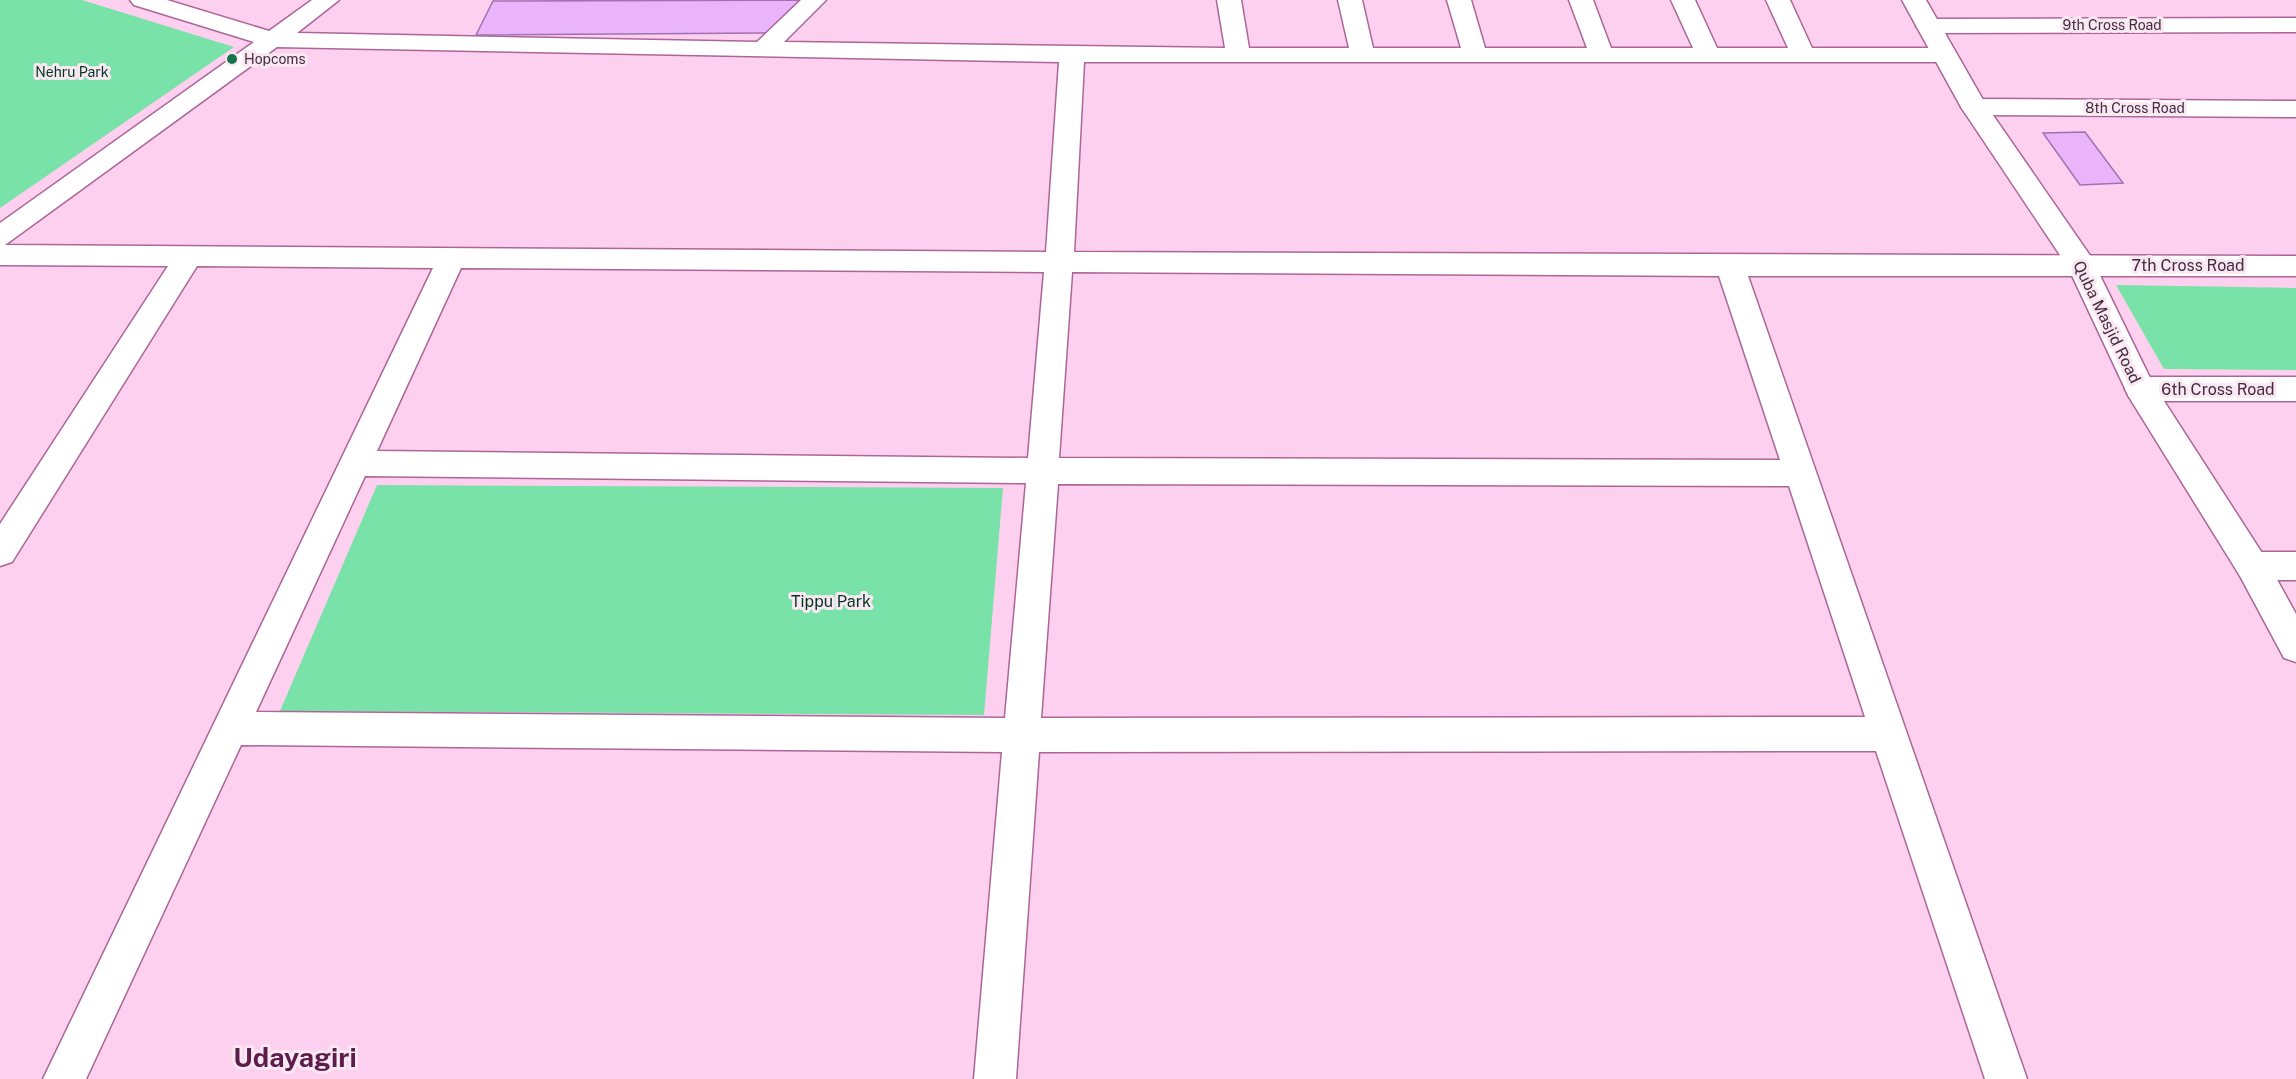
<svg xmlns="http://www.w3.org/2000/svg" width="2296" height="1079" font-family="'Public Sans',sans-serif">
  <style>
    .green { fill: #79e2a8 }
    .building { fill: #e9b4f9; stroke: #a271b1; stroke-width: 1.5 }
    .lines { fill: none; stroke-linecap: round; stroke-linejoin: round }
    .minor-casing { stroke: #ab6698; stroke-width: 3 }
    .tertiary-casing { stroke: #ab6698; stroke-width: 3 }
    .minor { fill: #fff; fill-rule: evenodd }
    .tertiary { fill: #fff; fill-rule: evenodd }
    .poi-dot { fill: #17744a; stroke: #f7e8f2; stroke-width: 2 }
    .labels { text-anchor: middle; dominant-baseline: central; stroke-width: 6; stroke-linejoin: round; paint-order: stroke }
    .far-street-label { font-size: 14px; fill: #482a3f; stroke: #f7e8f2 }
    .far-poi-label { font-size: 14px; fill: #482a3f; stroke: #f7e8f2; text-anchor: start }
    .far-park-label { font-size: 14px; fill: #033620; stroke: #f7e8f2 }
    .street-label { font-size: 16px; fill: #482a3f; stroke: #f7e8f2 }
    .park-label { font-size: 16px; fill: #033620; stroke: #f7e8f2 }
    .near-district-label { font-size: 27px; font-weight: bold; fill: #5c1d4d; stroke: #f7e8f2 }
  </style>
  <rect width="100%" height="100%" fill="#fed0ef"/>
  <g class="green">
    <path d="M0,0h82l152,47 -234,161z"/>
    <path d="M2116,285l180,3v82l-132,-1z"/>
    <path d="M377,485l626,3 -19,227 -704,-4z"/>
  </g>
  <g class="building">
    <path d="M805,0l-35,33 -294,2 17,-34z"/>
    <path d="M2085,132l38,51 -43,2 -37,-52z"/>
  </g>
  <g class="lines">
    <g class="minor-casing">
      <g id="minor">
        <path d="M130,0h37l102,31 43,-31h27l-42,33 460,9 44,-42h25l-42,42 441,6 -8,-48h24l8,48h100l-11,-48h24l11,48h88l-14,-48h24l14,48h102l-18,-48h24l18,48h82l-22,-48h24l22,48h71l-22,-48h24l22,48h131l9,2 3,5 -3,5 -9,2h-859l-10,190 1222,4v20h-548l279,803h-42l-109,-328 -837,1 -23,327h-42l28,-327 -761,-7 -155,334h-43l390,-811 -236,-2 -185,296 -12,4v-42l168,-258 -168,-1v-42l254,-181 -120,-37zM277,47l782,15 -13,190 -1041,-7zM461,268l583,4 -16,186 -651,-7zM1072,272l647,4 61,184 -721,-2zM365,476l661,7 -21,235 -749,-6zM1058,484l731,2 76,231 -824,1z"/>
        <path d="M2296,18v14l-368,1 -8,-2 -4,-5 4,-5 8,-2z"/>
        <path d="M1974,99l322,2v16l-322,-2 -9,-2 -4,-6 4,-6z"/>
        <path d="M2140,377h156v24h-156l-11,-4 -4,-8 4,-8z"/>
        <path d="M2252,552h44v28h-44l-12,-4 -5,-10 5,-10z"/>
      </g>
    </g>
    <g class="tertiary-casing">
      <path id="tertiary" d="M1902,0h24l60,105 105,152 62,127 111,172 32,58v48l-12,-4 -44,-82 -111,-179 -61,-130 -107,-160z"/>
    </g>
    <use href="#minor" class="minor"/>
    <use href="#tertiary" class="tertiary"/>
  </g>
  <circle class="poi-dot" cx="232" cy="59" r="6"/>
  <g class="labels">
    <g class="far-street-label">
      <text x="2112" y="25">9th Cross Road</text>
      <text x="2135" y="108">8th Cross Road</text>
    </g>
    <g class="far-poi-label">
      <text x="244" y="59">Hopcoms</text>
    </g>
    <g class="far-park-label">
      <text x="72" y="72">Nehru Park</text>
    </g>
    <g class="street-label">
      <text x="2188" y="265">7th Cross Road</text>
      <text transform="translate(2107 322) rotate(64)">Quba Masjid Road</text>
      <text x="2218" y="389">6th Cross Road</text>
    </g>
    <g class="park-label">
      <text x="831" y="601">Tippu Park</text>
    </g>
    <g class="near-district-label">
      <text x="295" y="1057">Udayagiri</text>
    </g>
  </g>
</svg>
